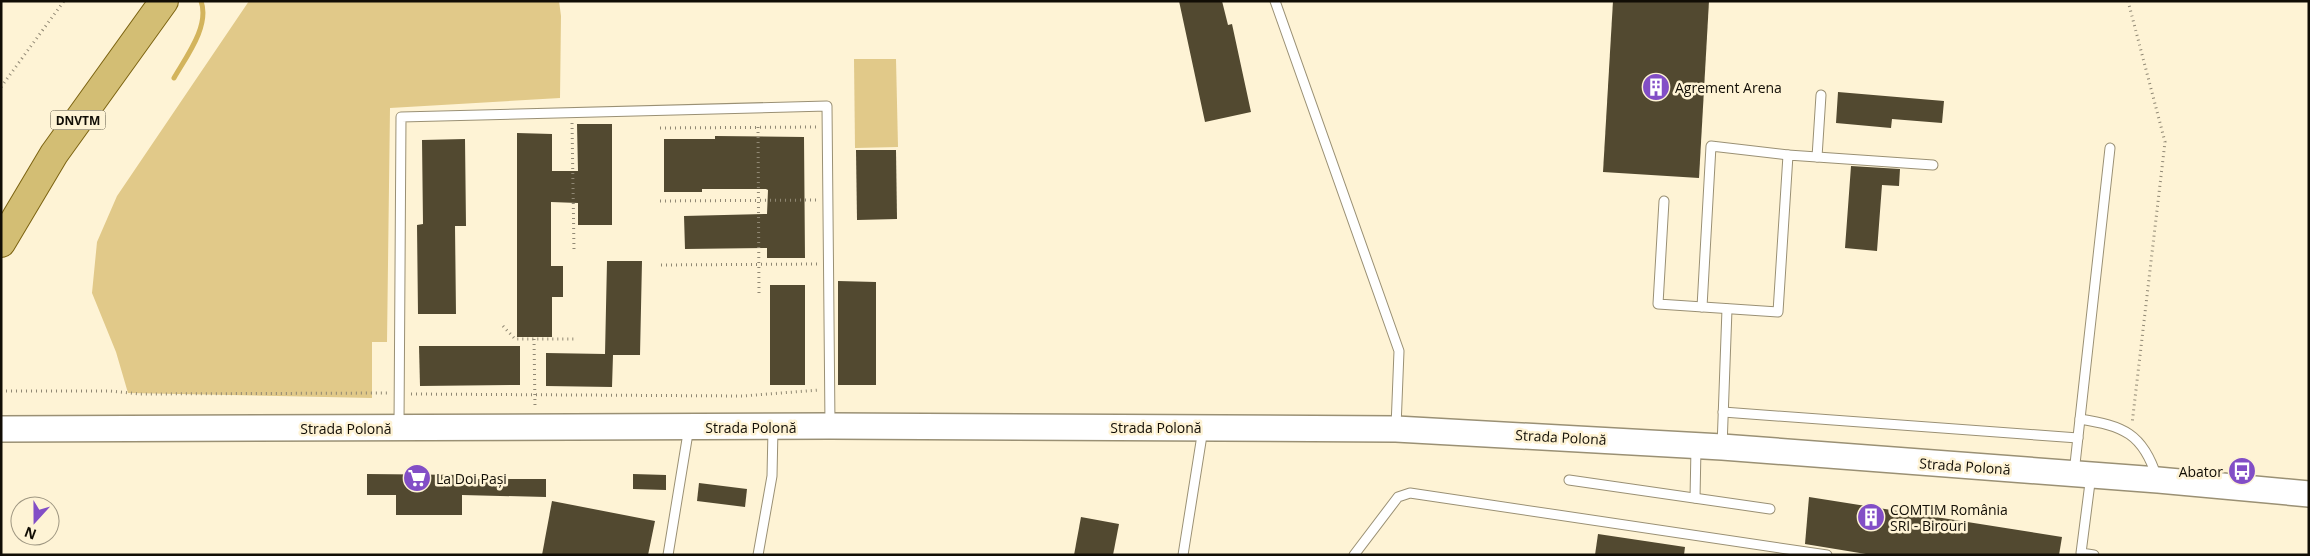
<svg xmlns="http://www.w3.org/2000/svg" width="2310" height="556" font-family="'Open Sans',sans-serif">
  <style>
    .green { fill: #e1c989 }
    .lines { fill: none; stroke-linecap: round; stroke-linejoin: round }
    .stream { stroke: #d3b45c; stroke-width: 5 }
    .building { fill: #524930 }
    .lane-casing { stroke: #9a9074; stroke-width: 11 }
    .secondary-casing { stroke: #9a9074; stroke-width: 28 }
    .primary-casing { stroke: #7c6311; stroke-width: 30 }
    .path { stroke: #908874; stroke-width: 3; stroke-dasharray: 1 4; stroke-linecap: butt }
    .lane { stroke: #fff; stroke-width: 9 }
    .secondary { stroke: #fff; stroke-width: 25 }
    .primary { stroke: #d3be74; stroke-width: 28 }
    .labels { text-anchor: middle; dominant-baseline: central; stroke-width: 5; stroke-linejoin: round; paint-order: stroke }
    .shield { fill: #fef3d5; stroke: #585243; stroke-width: 1 }
    .shield-label { font-size: 12px; font-weight: bold; fill: #110d05 }
    .poi-label { font-size: 14px; fill: #110d05; stroke: #fef3d5; text-anchor: start }
    .street-label { font-size: 14px; fill: #110d05; stroke: #fef3d5 }
  </style>
  <rect width="100%" height="100%" fill="#fef3d5"/>
  <g class="green">
    <path d="M249,1h310l2,15 -1,82 -170,10 -3,234h-15v56l-244,-5 -12,-41 -24,-59 5,-51 20,-46z"/>
    <path d="M854,59h42l2,88 -43,1z"/>
  </g>
  <g class="lines">
    <path class="stream" d="M174,78c12,-21 36,-52 27,-77"/>
  </g>
  <g class="building">
    <path d="M1179,1h43l6,24 4,-1 19,88 -46,10z"/>
    <path d="M1613,1h96l-10,177 -96,-6z"/>
    <path d="M1838,92l106,9 -2,22 -50,-4 -1,9 -55,-5z"/>
    <path d="M577,124h35v101h-34v-22l-27,-1v64h12v31h-11v40h-35v-204l35,1v37h26z"/>
    <path d="M715,136l89,1 1,121h-38v-10l-82,1 -1,-33 83,-2 1,-24 -2,-1h-64v3h-38v-53h51z"/>
    <path d="M465,139l1,87h-11l1,88h-38l-1,-89 6,-1 -1,-84z"/>
    <path d="M856,150h40l1,69 -40,1z"/>
    <path d="M1851,166l49,3 -1,17 -17,-1 -5,66 -32,-3z"/>
    <path d="M607,261h35l-2,94h-27l-1,32 -66,-1v-33l59,1z"/>
    <path d="M838,281l38,1v103h-38z"/>
    <rect x="770" y="285" width="35" height="100"/>
    <path d="M419,346h101v39l-100,1z"/>
    <path d="M367,474l100,1v4h79v18l-84,-2v20h-66v-20h-29z"/>
    <path d="M633,474l33,1v15l-33,-1z"/>
    <path d="M699,483l48,6 -2,18 -48,-6z"/>
    <path d="M1809,497l253,40 -3,18h-187l-67,-11z"/>
    <path d="M552,501l103,20 -7,34h-106z"/>
    <path d="M1081,517l38,7 -6,31h-39z"/>
    <path d="M1598,534l87,13 -1,8h-89z"/>
  </g>
  <g class="lines">
    <g class="lane-casing">
      <g id="lane">
        <path d="M1275,1l124,350 -3,76"/>
        <path d="M1817,157l116,8"/>
        <path d="M1664,201l-6,103 120,8 10,-157 29,2 4,-62"/>
        <path d="M1702,307l9,-161 77,9"/>
        <path d="M1723,412l355,26"/>
        <path d="M2080,419c43,7 63,14 77,59"/>
        <path d="M399,425l2,-308 426,-11 3,318"/>
        <path d="M1722,447l5,-138"/>
        <path d="M2074,473l36,-325"/>
        <path d="M2091,475l-10,78 13,2"/>
        <path d="M1569,480l201,29"/>
        <path d="M1695,498l1,-50"/>
        <path d="M668,555l21,-128"/>
        <path d="M758,555l14,-79 1,-47"/>
        <path d="M1183,555l20,-126"/>
        <path d="M1354,555l44,-58 12,-4 417,62"/>
      </g>
    </g>
    <g class="secondary-casing">
      <path id="secondary" d="M1,429l829,-3 566,3 326,18 436,33 151,14"/>
    </g>
    <g class="primary-casing">
      <path id="primary" d="M1,243l53,-89 110,-153"/>
    </g>
    <g class="path">
      <path d="M2128,1l37,141 -33,282"/>
      <path d="M1,87l63,-86"/>
      <path d="M572,123l2,127"/>
      <path d="M758,127l1,170"/>
      <path d="M660,128l156,-1"/>
      <path d="M660,201l156,-1"/>
      <path d="M661,265l157,-1"/>
      <path d="M503,326l12,13h59"/>
      <path d="M534,339l1,69"/>
      <path d="M1,391h109l30,3 247,-1"/>
      <path d="M411,394l332,2 76,-6"/>
    </g>
    <use href="#lane" class="lane"/>
    <use href="#secondary" class="secondary"/>
    <use href="#primary" class="primary"/>
  </g>
  <defs>
    <g id="building-disc" transform="scale(1.4375)"><circle r="9.5" fill="#824ec6" stroke="#fef3d5"/><path d="M-4-6H4V6H1V3H-1V6H-4ZM-2.5-4.3h1.7v1.8h-1.7ZM.8-4.3h1.7v1.8H.8ZM-2.5-1h1.7V.8h-1.7ZM.8-1h1.7V.8H.8Z" fill="#fff"/></g>
    <g id="bus-disc" transform="scale(1.4375)"><circle r="9.5" fill="#824ec6" stroke="#fef3d5"/><path d="M-5-6H5V4H4V6H2V4H-2V6H-4V4H-5ZM-3.5-4V0h7V-4ZM-3.5 1.2v1.5H-2V1.2ZM2 1.2v1.5H3.5V1.2Z" fill="#fff"/></g>
    <g id="supermarket-disc" transform="scale(1.4375)"><circle r="9.5" fill="#824ec6" stroke="#fef3d5"/><path d="M-6-5.5h2.5l.6 2H6L4.5 2H-2.5L-4.4-4H-6ZM-1.5 3.2a1.3 1.3 0 1 0 .1 0ZM3 3.2a1.3 1.3 0 1 0 .1 0Z" fill="#fff"/></g>
  </defs>
  <g fill-rule="evenodd">
    <use href="#building-disc" x="1656" y="87"/>
    <use href="#bus-disc" x="2242" y="471"/>
    <use href="#supermarket-disc" x="417" y="478"/>
    <use href="#building-disc" x="1871" y="517"/>
  </g>
  <g class="labels">
    <rect class="shield" x="50.5" y="110.5" width="55" height="19" rx="4"/>
    <g class="shield-label">
      <text x="78" y="120">DNVTM</text>
    </g>
    <g class="poi-label">
      <text x="1675" y="87">Agrement Arena</text>
      <text x="2223" y="471" text-anchor="end">Abator</text>
      <text x="436" y="478">La Doi Pași</text>
      <text x="1890" y="509">COMTIM România<tspan x="1890" dy="16">SRI - Birouri</tspan></text>
    </g>
    <g class="street-label">
      <text x="751" y="427">Strada Polonă</text>
      <text x="1156" y="427">Strada Polonă</text>
      <text x="346" y="428">Strada Polonă</text>
      <text transform="translate(1561 437) rotate(3)">Strada Polonă</text>
      <text transform="translate(1965 466) rotate(4)">Strada Polonă</text>
    </g>
  </g>
  <rect width="2310" height="556" fill="none" stroke="#110d05" stroke-width="5"/>
  <g transform="translate(35 521) rotate(201)"><circle r="24" fill="#fef3d5" stroke="#9f9782"/>
  <path d="M0-4L9 19L0 12L-9 19Z" fill="#824ec6"/>
  <text y="-8" font-size="14" font-weight="bold" text-anchor="middle" fill="#110d05">N</text>
  </g>
</svg>
